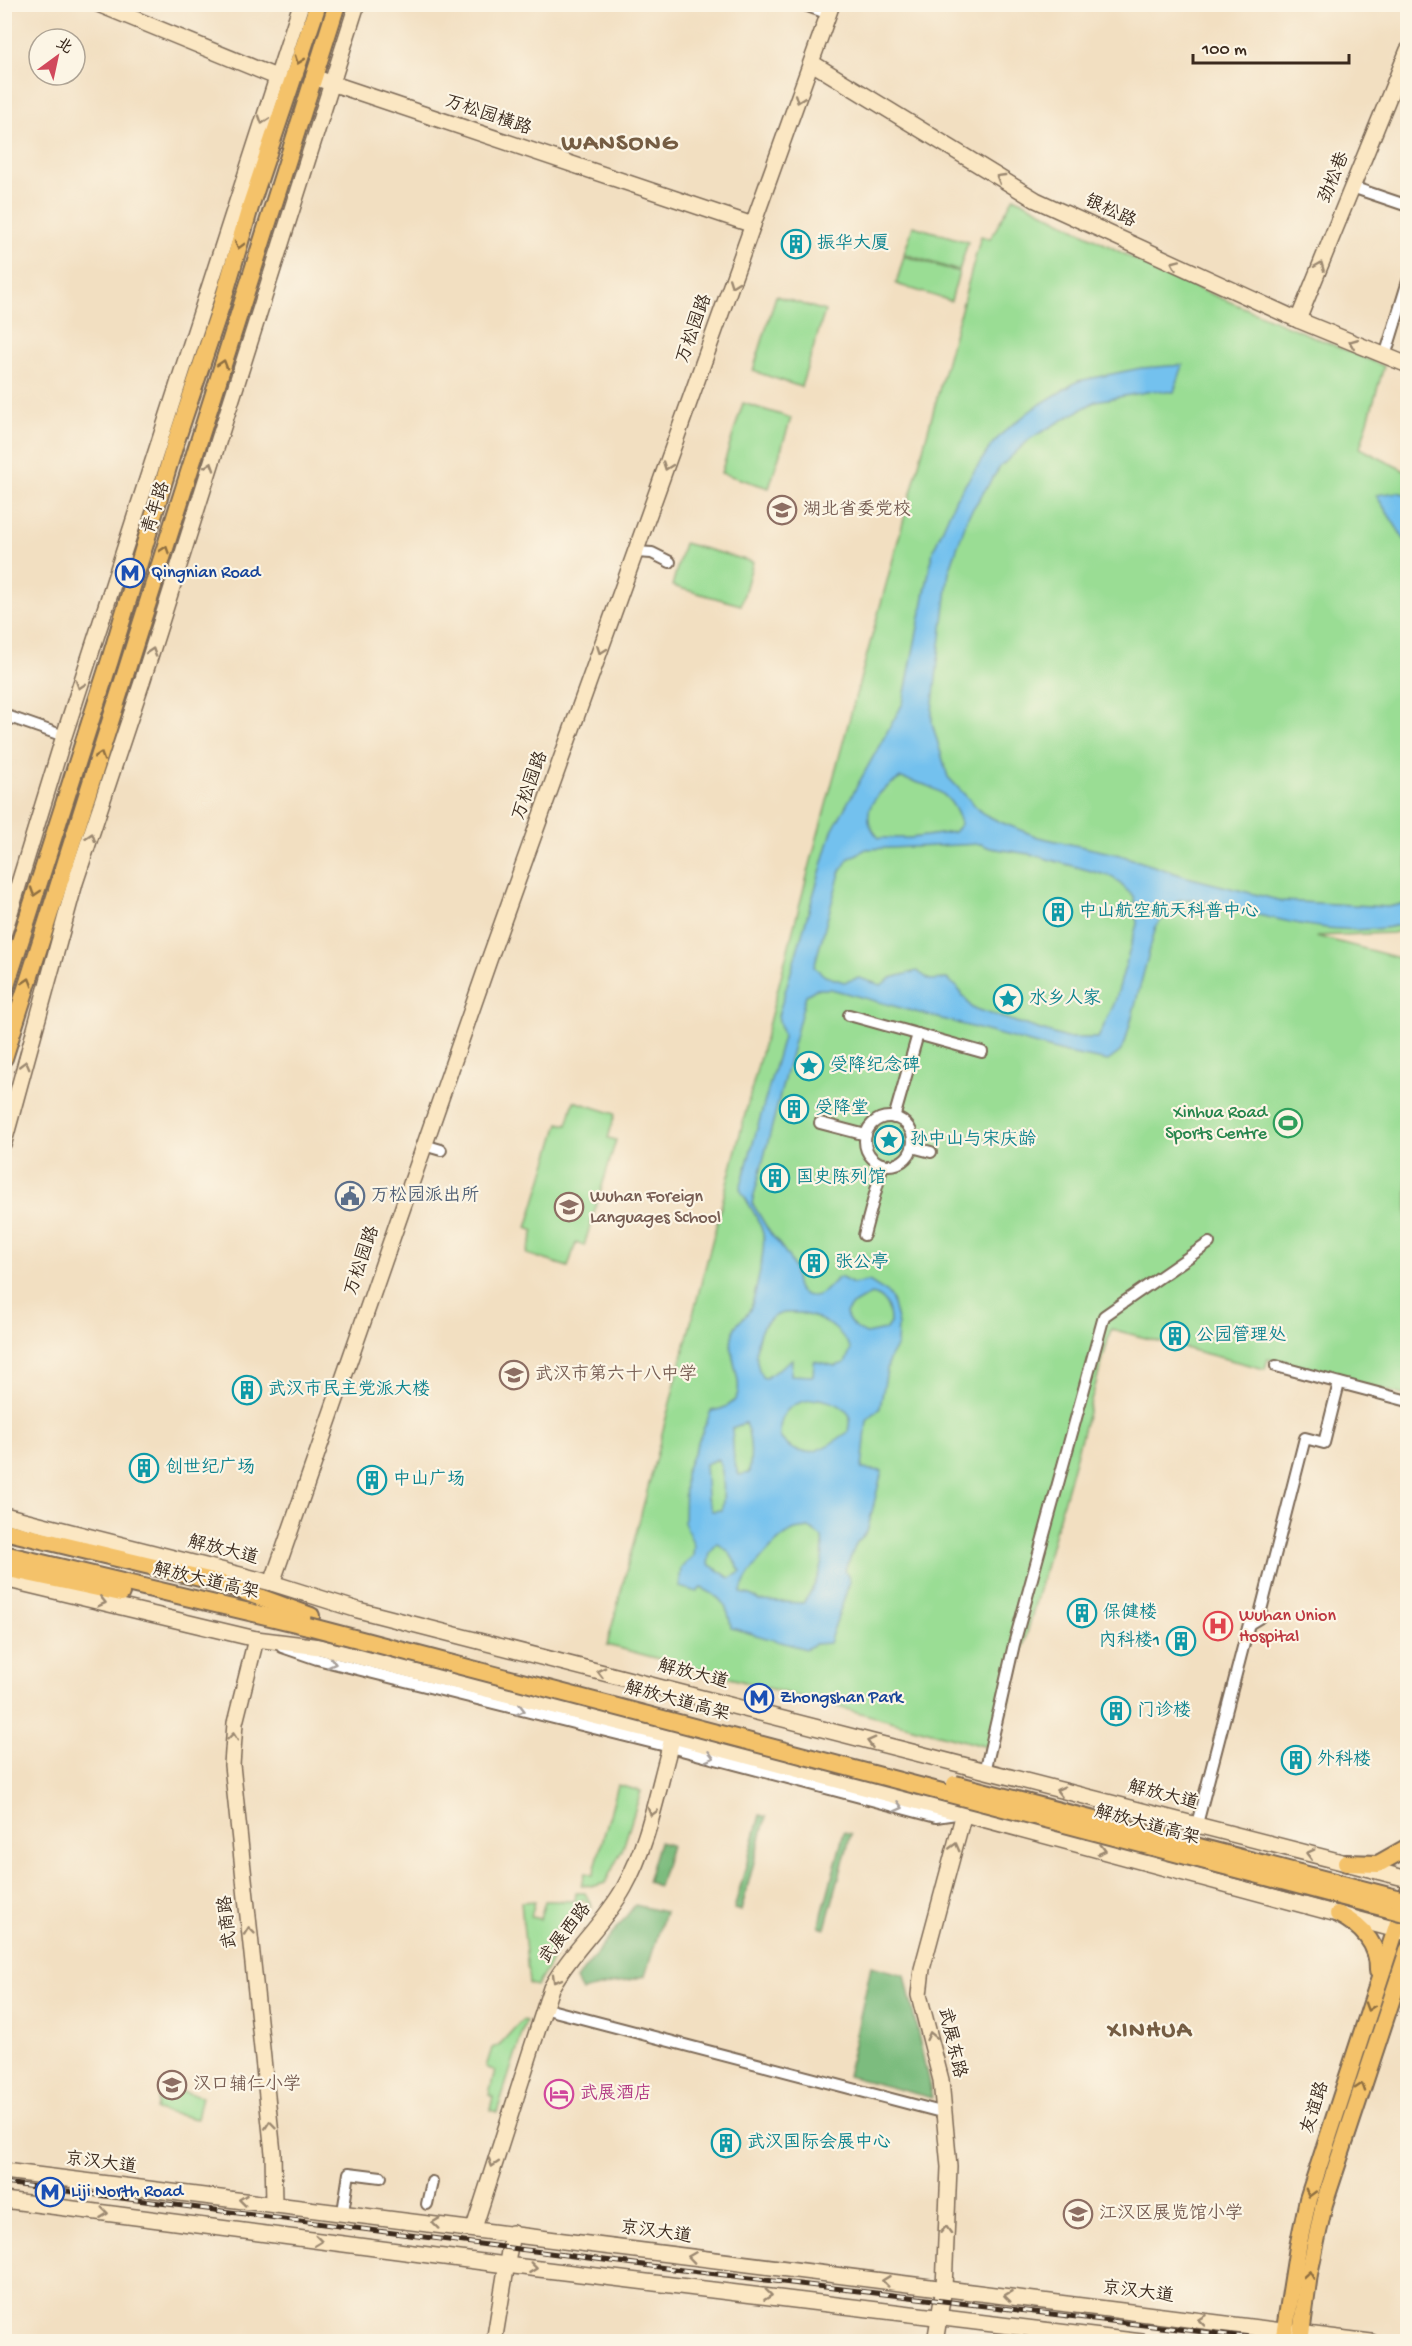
<svg xmlns="http://www.w3.org/2000/svg" width="1412" height="2346" font-family="'Gochi Hand','LXGW WenKai TC',sans-serif">
  <style>
    .green { fill: #9add94; stroke: #6a8459; stroke-width: 1.5 }
    .forest { fill: #7bbc7e; stroke: #5b734e; stroke-width: 1.5 }
    .water { fill: #73c1ee; stroke: #577686; stroke-width: 1.5; fill-rule: evenodd }
    .lines { fill: none; stroke-linecap: round; stroke-linejoin: round }
    .street-casing { stroke: #7b6957; stroke-width: 14 }
    .secondary-casing { stroke: #7b6957; stroke-width: 18 }
    .primary-casing { stroke: #7b6957; stroke-width: 20 }
    .street { stroke: #fff; stroke-width: 10 }
    .secondary { stroke: #fbe7c3; stroke-width: 15 }
    .primary { stroke: #f4c26a; stroke-width: 16 }
    .rail-casing { stroke: #3b2a1e; stroke-width: 5 }
    .rail { stroke: #fcf5e5; stroke-width: 3; stroke-dasharray: 9; stroke-linecap: butt }
    .primary-bridge-casing { stroke: #7b6957; stroke-width: 20; stroke-linecap: butt }
    .primary-bridge { stroke: #f4c26a; stroke-width: 16 }
    .oneway { stroke: #8e6e40 }
    .oneway2 { stroke: #9b8870 }
    .oneway3 { stroke: #a79f9a }
    .labels { text-anchor: middle; dominant-baseline: central; stroke-width: 4.5; stroke-linejoin: round; paint-order: stroke }
    .street-label { font-size: 18px; fill: #3b2a1e; stroke: #fcf5e5 }
    .culture-label { font-size: 18px; fill: #0d838f; stroke: #fcf5e5; text-anchor: start }
    .education-label { font-size: 18px; fill: #785e54; stroke: #fcf5e5; text-anchor: start }
    .transit-label { font-size: 18px; fill: #164399; stroke: #fcf5e5; text-anchor: start }
    .leisure-label { font-size: 18px; fill: #27864d; stroke: #fcf5e5; text-anchor: end }
    .service-label { font-size: 18px; fill: #4e5e75; stroke: #fcf5e5; text-anchor: start }
    .health-label { font-size: 18px; fill: #be3a42; stroke: #fcf5e5; text-anchor: start }
    .hotel-label { font-size: 18px; fill: #b23c85; stroke: #fcf5e5; text-anchor: start }
    .district-label { font-size: 24px; font-weight: bold; letter-spacing: 1.5px; fill: #755d43; stroke: #fcf5e5 }
  </style>
  <rect width="100%" height="100%" fill="#fcf5e5"/>
  <filter id="ink" filterUnits="userSpaceOnUse"><feTurbulence type="fractalNoise" baseFrequency=".0167" numOctaves="2"/><feDisplacementMap in="SourceGraphic" scale="12" xChannelSelector="R" yChannelSelector="G"/><feConvolveMatrix kernelMatrix="1 2 1 2 8 2 1 2 1" color-interpolation-filters="sRGB"/></filter>
  <filter id="wash" filterUnits="userSpaceOnUse"><feTurbulence type="fractalNoise" baseFrequency=".008" numOctaves="4" result="noise"/><feDisplacementMap in="SourceGraphic" scale="24" xChannelSelector="R" yChannelSelector="G"/><feGaussianBlur stdDeviation="1.35" result="paint"/><feColorMatrix in="noise" values="0 0 0 0 0 0 0 0 0 0 0 0 0 0 0 0 0 1.4 0 .05"/><feComposite in="paint" operator="in"/></filter>
  <g filter="url(#wash)">
    <rect width="100%" height="100%" fill="#f2dfc1"/>
    <g class="green">
      <path d="M1014,197l149,77 221,92 -24,82 47,24v457l-14,4 -77,3 91,24v436l-139,-37 -3,10 -154,-40 -116,420 -388,-104 210,-807 164,-602 9,3z"/>
      <path d="M913,226l55,16 -9,29 -55,-17z"/>
      <path d="M904,256l55,16 -8,29 -55,-17z"/>
      <path d="M776,296l49,15 -24,76 -48,-16z"/>
      <path d="M743,403l48,15 -22,70 -48,-15z"/>
      <path d="M684,543l69,19 -12,43 -69,-19z"/>
      <path d="M574,1101l41,13 -7,24 8,2 -32,106 -8,-3 -8,24 -41,-13 7,-23 -7,-3 32,-105 8,2z"/>
      <path d="M618,1785l23,6 -18,57 -18,35 -10,3 -13,-1 3,-12 8,2z"/>
      <path d="M576,1893h9l8,15 -10,-9 -30,34 1,24 -17,29 -8,-2 -8,-82 14,-1 -4,16 9,2 5,-18h30z"/>
      <path d="M522,2020l4,1 -29,91 -7,-2 3,-13 -4,-2 6,-24 -9,-4 6,-19 7,-3z"/>
      <path d="M161,2087l41,9 -5,23 -41,-9z"/>
    </g>
    <g class="forest">
      <path d="M760,1815l6,2 -25,94 -7,-2z"/>
      <path d="M844,1832l7,2 -26,94 -6,-2z"/>
      <path d="M659,1842l12,3 -12,41 -12,-4z"/>
      <path d="M635,1905l30,7 -20,64 -63,15 -6,-11z"/>
      <path d="M871,1966l34,9 27,123 -85,-22z"/>
    </g>
    <g class="water">
      <path d="M1183,365l-9,27 -22,-1 -56,10 -65,37 -31,29 -32,49 -19,56 -17,139v12l16,54 34,36 16,8 40,16 82,18 67,22 95,24 106,6 19,-4v20c-64,20 -149,-9 -214,-24l-15,1 -22,26 -31,117 -5,9 -12,9 -41,-8 -236,-64h-15l-10,6 -54,208c6,9 11,19 17,28 8,12 20,22 24,36 4,12 -1,26 17,29 14,2 19,-13 30,-19l13,7 16,-3 16,10 7,8 6,26 -1,20 -8,14 -9,49 -13,12 -5,49 20,2 -15,61 -10,10 -12,28 5,11 -21,62 -14,1 -9,5 -75,-21c-2,-21 -10,-32 -30,-40l-4,4 -18,-5 2,-19 12,-12 1,-10 -10,-24 1,-49 26,-62c50,-8 15,-46 21,-74 2,-16 11,-15 17,-26 6,-12 17,-63 14,-77 -3,-15 -16,-32 -23,-45l43,-152 -5,-21 54,-185 71,-128 30,-152 23,-53 37,-55 14,-14 27,-21 44,-27 63,-13zM901,778c30,8 51,13 60,46l-7,8 -43,6h-32c-24,-25 -2,-47 22,-60zM981,844l9,4 39,6 84,23 21,20 3,27 -22,78 -17,36h-32l-94,-30 -15,-21 -10,-8 -17,1 -13,-9 -26,7 -10,7 -22,-7 -15,4 -19,-6 -11,-9 26,-94 8,-14 18,-10zM871,1294c15,2 19,15 19,29l-5,7 -19,4c-9,-5 -18,-10 -20,-21l6,-8zM800,1313c24,6 39,14 51,36l-6,14 -10,3 -21,-5 -1,15 -22,-1 1,-16 -26,19 -4,-1c-10,-21 -8,-54 18,-63 6,-2 14,-1 20,-1zM819,1399c14,3 23,5 31,17l-2,16c-22,16 -48,33 -68,5 -2,-28 14,-36 39,-38zM745,1423c7,17 6,33 4,50l-10,2 -5,-13 -2,-34zM718,1459c7,16 6,33 4,51l-10,1 -5,-13 -2,-34zM809,1528l13,9c3,24 -4,47 -19,66l-44,-2 -8,-6 -10,-2c1,-16 37,-57 54,-63 4,-1 9,-1 14,-2zM717,1543l12,9 12,20 -11,6 -22,-14 2,-11z"/>
      <path d="M1398,492l9,3v49l-31,-49z"/>
    </g>
  </g>
  <g filter="url(#ink)">
    <g class="lines">
      <g class="street-casing">
        <g id="street">
          <path d="M802,4l27,10"/>
          <path d="M1352,187l56,19"/>
          <path d="M1385,356l23,-75"/>
          <path d="M636,552l16,1 18,9"/>
          <path d="M4,715l60,21"/>
          <path d="M849,1015l133,37"/>
          <circle cx="889" cy="1141" r="24"/>
          <path d="M894,1118l24,-84"/>
          <path d="M820,1123l46,12"/>
          <path d="M424,1145l17,5"/>
          <path d="M912,1147l19,5"/>
          <path d="M864,1235l19,-71"/>
          <path d="M1276,1366l132,35"/>
          <path d="M282,1647l35,12 353,88 266,70 20,-3"/>
          <path d="M985,1772l29,-128 90,-328 105,-73"/>
          <path d="M1197,1824l52,-200 10,-6 46,-180 19,5 15,-60"/>
          <path d="M543,2008l402,105"/>
          <path d="M427,2204l5,-22"/>
          <path d="M343,2212l6,-39 32,4"/>
        </g>
      </g>
      <g class="secondary-casing">
        <g id="secondary">
          <path d="M98,4l188,77"/>
          <path d="M812,63l224,137 262,120 110,45"/>
          <path d="M322,80l431,145"/>
          <path d="M1298,320l110,-270"/>
          <path d="M4,932l60,-196 237,-732"/>
          <path d="M4,1142l71,-259 68,-204 214,-675"/>
          <path d="M4,1515l268,68 86,27 1050,269"/>
          <path d="M4,1579l252,60 64,8 353,89 735,197"/>
          <path d="M272,1583l217,-623 343,-956"/>
          <path d="M256,1639l-21,84 -3,42 41,388 1,51"/>
          <path d="M4,2171l1367,171"/>
          <path d="M4,2200l502,65 636,77"/>
          <path d="M474,2228l77,-240c20,-37 53,-64 73,-100 26,-47 34,-102 49,-152"/>
          <path d="M494,2342l18,-109"/>
          <path d="M935,2342l9,-54 5,-121 -8,-87 -22,-85 3,-26 42,-156"/>
        </g>
      </g>
      <g class="primary-casing">
        <g id="primary">
          <path d="M4,992l106,-332 65,-216 47,-141 29,-99 67,-200"/>
          <path d="M4,1058l333,-1054"/>
          <path d="M4,1531l217,52 90,33"/>
          <path d="M4,1554l304,72"/>
          <path d="M4,1568l117,25"/>
          <path d="M1346,1863l32,1 30,-17"/>
          <path d="M1338,1914c23,12 41,29 40,57"/>
          <path d="M1283,2342l15,-95 10,-48 100,-307"/>
          <path d="M1300,2342l9,-68 15,-70 84,-254"/>
        </g>
      </g>
      <use href="#street" class="street"/>
      <use href="#secondary" class="secondary"/>
      <use href="#primary" class="primary"/>
      <g class="rail-casing">
        <path id="rail" d="M4,2183l670,86 613,73"/>
      </g>
      <use href="#rail" class="rail"/>
      <g class="primary-bridge-casing">
        <g id="primary-bridge">
          <path d="M308,1626l1100,288"/>
          <path d="M955,1784l453,117"/>
        </g>
      </g>
      <use href="#primary-bridge" class="primary-bridge"/>
    </g>
    <defs><path id="oneway-chevron" d="M-2-3.5L2.5 0L-2 3.5" fill="none" stroke-width="1.6" stroke-linecap="round" stroke-linejoin="round" transform="scale(1.5)"/></defs>
    <g class="oneway">
      <use href="#oneway-chevron" transform="translate(299 60) rotate(109)"/>
      <use href="#oneway-chevron" transform="translate(239 245) rotate(106)"/>
      <use href="#oneway-chevron" transform="translate(223 364) rotate(-73)"/>
      <use href="#oneway-chevron" transform="translate(165 550) rotate(-72)"/>
      <use href="#oneway-chevron" transform="translate(100 756) rotate(-72)"/>
      <use href="#oneway-chevron" transform="translate(35 892) rotate(108)"/>
      <use href="#oneway-chevron" transform="translate(28 982) rotate(-73)"/>
      <use href="#oneway-chevron" transform="translate(1369 2007) rotate(108)"/>
      <use href="#oneway-chevron" transform="translate(1361 2087) rotate(-72)"/>
      <use href="#oneway-chevron" transform="translate(1310 2193) rotate(106)"/>
      <use href="#oneway-chevron" transform="translate(1309 2275) rotate(-81)"/>
    </g>
    <g class="oneway2">
      <use href="#oneway-chevron" transform="translate(799 99) rotate(110)"/>
      <use href="#oneway-chevron" transform="translate(263 120) rotate(108)"/>
      <use href="#oneway-chevron" transform="translate(1000 178) rotate(-149)"/>
      <use href="#oneway-chevron" transform="translate(1175 264) rotate(-156)"/>
      <use href="#oneway-chevron" transform="translate(1320 266) rotate(-68)"/>
      <use href="#oneway-chevron" transform="translate(733 283) rotate(110)"/>
      <use href="#oneway-chevron" transform="translate(1353 343) rotate(-158)"/>
      <use href="#oneway-chevron" transform="translate(210 466) rotate(-72)"/>
      <use href="#oneway-chevron" transform="translate(667 466) rotate(110)"/>
      <use href="#oneway-chevron" transform="translate(601 650) rotate(110)"/>
      <use href="#oneway-chevron" transform="translate(152 652) rotate(-72)"/>
      <use href="#oneway-chevron" transform="translate(80 685) rotate(108)"/>
      <use href="#oneway-chevron" transform="translate(91 837) rotate(-72)"/>
      <use href="#oneway-chevron" transform="translate(25 1065) rotate(-75)"/>
      <use href="#oneway-chevron" transform="translate(102 1602) rotate(13)"/>
      <use href="#oneway-chevron" transform="translate(601 1672) rotate(-166)"/>
      <use href="#oneway-chevron" transform="translate(233 1737) rotate(-84)"/>
      <use href="#oneway-chevron" transform="translate(871 1742) rotate(-165)"/>
      <use href="#oneway-chevron" transform="translate(1060 1791) rotate(-166)"/>
      <use href="#oneway-chevron" transform="translate(652 1812) rotate(105)"/>
      <use href="#oneway-chevron" transform="translate(955 1847) rotate(-75)"/>
      <use href="#oneway-chevron" transform="translate(1102 1850) rotate(15)"/>
      <use href="#oneway-chevron" transform="translate(1310 1854) rotate(-165)"/>
      <use href="#oneway-chevron" transform="translate(249 1931) rotate(-96)"/>
      <use href="#oneway-chevron" transform="translate(556 1979) rotate(120)"/>
      <use href="#oneway-chevron" transform="translate(931 2036) rotate(-103)"/>
      <use href="#oneway-chevron" transform="translate(270 2125) rotate(-96)"/>
      <use href="#oneway-chevron" transform="translate(493 2163) rotate(108)"/>
      <use href="#oneway-chevron" transform="translate(243 2200) rotate(-173)"/>
      <use href="#oneway-chevron" transform="translate(104 2213) rotate(7)"/>
      <use href="#oneway-chevron" transform="translate(436 2223) rotate(-173)"/>
      <use href="#oneway-chevron" transform="translate(946 2230) rotate(-88)"/>
      <use href="#oneway-chevron" transform="translate(318 2241) rotate(7)"/>
      <use href="#oneway-chevron" transform="translate(692 2257) rotate(-172)"/>
      <use href="#oneway-chevron" transform="translate(533 2268) rotate(7)"/>
      <use href="#oneway-chevron" transform="translate(886 2281) rotate(-173)"/>
      <use href="#oneway-chevron" transform="translate(768 2295) rotate(7)"/>
      <use href="#oneway-chevron" transform="translate(1008 2296) rotate(-173)"/>
      <use href="#oneway-chevron" transform="translate(1202 2320) rotate(-173)"/>
    </g>
    <g class="oneway3">
      <use href="#oneway-chevron" transform="translate(332 1663) rotate(14)"/>
      <use href="#oneway-chevron" transform="translate(521 1710) rotate(14)"/>
      <use href="#oneway-chevron" transform="translate(710 1757) rotate(15)"/>
      <use href="#oneway-chevron" transform="translate(899 1807) rotate(15)"/>
    </g>
  </g>
  <defs>
    <g id="building-ring" transform="scale(1.5)"><circle r="9.5" fill="#fcf5e5" stroke="#0f9aa8" stroke-width="1.5"/><path d="M-4-6H4V6H1V3H-1V6H-4ZM-2.5-4.3h1.7v1.8h-1.7ZM.8-4.3h1.7v1.8H.8ZM-2.5-1h1.7V.8h-1.7ZM.8-1h1.7V.8H.8Z" fill="#0f9aa8"/></g>
    <g id="school-ring" transform="scale(1.5)"><circle r="9.5" fill="#fcf5e5" stroke="#8d6e63" stroke-width="1.5"/><path d="M0-5L7-2L0 1L-7-2ZM-4 1L0 2.5L4 1V4Q0 6-4 4Z" fill="#8d6e63"/></g>
    <g id="metro-ring" transform="scale(1.5)"><circle r="9.5" fill="#fcf5e5" stroke="#1a4fb4" stroke-width="1.5"/><path d="M-5.5 5V-5H-3L0 0L3-5H5.5V5H3V-.5L0 4L-3-.5V5Z" fill="#1a4fb4"/></g>
    <g id="sight-ring" transform="scale(1.5)"><circle r="9.5" fill="#fcf5e5" stroke="#0f9aa8" stroke-width="1.5"/><path d="M0-6L1.8-2.2L6-1.7L2.9 1.2L3.7 5.4L0 3.3L-3.7 5.4L-2.9 1.2L-6-1.7L-1.8-2.2Z" fill="#0f9aa8"/></g>
    <g id="stadium-ring" transform="scale(1.5)"><circle r="9.5" fill="#fcf5e5" stroke="#2e9e5b" stroke-width="1.5"/><path d="M0-5a6.5 5 0 1 0 0 10a6.5 5 0 1 0 0-10ZM-3.5-1.8h7v3.6h-7Z" fill="#2e9e5b"/></g>
    <g id="civic-ring" transform="scale(1.5)"><circle r="9.5" fill="#fcf5e5" stroke="#5c6f8a" stroke-width="1.5"/><path d="M-.6-6.5H3V-4.5H.6V-3L4-1V1h2V6H-6V1h2V-1L-.6-3ZM-1.2 2.5V6h2.4V2.5Z" fill="#5c6f8a"/></g>
    <g id="hospital-ring" transform="scale(1.5)"><circle r="9.5" fill="#fcf5e5" stroke="#e0444e" stroke-width="1.5"/><path d="M-5-5h3v3.5h4V-5h3V5h-3V1.5h-4V5h-3Z" fill="#e0444e"/></g>
    <g id="hotel-ring" transform="scale(1.5)"><circle r="9.5" fill="#fcf5e5" stroke="#d1479c" stroke-width="1.5"/><path d="M-6-4.5h1.5V1H6V5H4.5V3h-9V5H-6ZM-4 0a1.8 1.8 0 1 1 3.6 0ZM.5 0V-2.5h3Q6-2.5 6 0Z" fill="#d1479c"/></g>
  </defs>
  <g fill-rule="evenodd">
    <use href="#building-ring" x="796" y="244"/>
    <use href="#school-ring" x="782" y="510"/>
    <use href="#metro-ring" x="130" y="573"/>
    <use href="#building-ring" x="1058" y="912"/>
    <use href="#sight-ring" x="1008" y="999"/>
    <use href="#sight-ring" x="809" y="1066"/>
    <use href="#building-ring" x="794" y="1109"/>
    <use href="#stadium-ring" x="1288" y="1123"/>
    <use href="#sight-ring" x="889" y="1140"/>
    <use href="#building-ring" x="775" y="1178"/>
    <use href="#civic-ring" x="350" y="1196"/>
    <use href="#school-ring" x="569" y="1207"/>
    <use href="#building-ring" x="814" y="1263"/>
    <use href="#building-ring" x="1175" y="1336"/>
    <use href="#school-ring" x="514" y="1375"/>
    <use href="#building-ring" x="247" y="1390"/>
    <use href="#building-ring" x="144" y="1468"/>
    <use href="#building-ring" x="372" y="1480"/>
    <use href="#building-ring" x="1082" y="1613"/>
    <use href="#hospital-ring" x="1218" y="1626"/>
    <use href="#building-ring" x="1181" y="1641"/>
    <use href="#metro-ring" x="759" y="1698"/>
    <use href="#building-ring" x="1116" y="1711"/>
    <use href="#building-ring" x="1296" y="1760"/>
    <use href="#school-ring" x="172" y="2085"/>
    <use href="#hotel-ring" x="559" y="2094"/>
    <use href="#building-ring" x="726" y="2143"/>
    <use href="#metro-ring" x="50" y="2192"/>
    <use href="#school-ring" x="1078" y="2214"/>
  </g>
  <g class="labels">
    <g class="street-label">
      <text transform="translate(488 116) rotate(19)">万松园横路</text>
      <text transform="translate(1335 178) rotate(-68)">劲松巷</text>
      <text transform="translate(1110 212) rotate(25)">银松路</text>
      <text transform="translate(695 329) rotate(-70)">万松园路</text>
      <text transform="translate(157 508) rotate(-72)">青年路</text>
      <text transform="translate(531 786) rotate(-70)">万松园路</text>
      <text transform="translate(363 1261) rotate(-71)">万松园路</text>
      <text transform="translate(223 1551) rotate(14)">解放大道</text>
      <text transform="translate(206 1582) rotate(13)">解放大道高架</text>
      <text transform="translate(693 1675) rotate(14)">解放大道</text>
      <text transform="translate(677 1702) rotate(15)">解放大道高架</text>
      <text transform="translate(1163 1796) rotate(14)">解放大道</text>
      <text transform="translate(1147 1826) rotate(15)">解放大道高架</text>
      <text transform="translate(229 1922) rotate(-96)">武商路</text>
      <text transform="translate(566 1934) rotate(-52)">武展西路</text>
      <text transform="translate(951 2043) rotate(77)">武展东路</text>
      <text transform="translate(1316 2108) rotate(-72)">友谊路</text>
      <text transform="translate(101 2164) rotate(7)">京汉大道</text>
      <text transform="translate(656 2233) rotate(8)">京汉大道</text>
      <text transform="translate(1138 2293) rotate(7)">京汉大道</text>
    </g>
    <g class="culture-label">
      <text x="817" y="244">振华大厦</text>
      <text x="1079" y="912">中山航空航天科普中心</text>
      <text x="1029" y="999">水乡人家</text>
      <text x="830" y="1066">受降纪念碑</text>
      <text x="815" y="1109">受降堂</text>
      <text x="910" y="1140">孙中山与宋庆龄</text>
      <text x="796" y="1178">国史陈列馆</text>
      <text x="835" y="1263">张公亭</text>
      <text x="1196" y="1336">公园管理处</text>
      <text x="268" y="1390">武汉市民主党派大楼</text>
      <text x="165" y="1468">创世纪广场</text>
      <text x="393" y="1480">中山广场</text>
      <text x="1103" y="1613">保健楼</text>
      <text x="1160" y="1641" text-anchor="end">内科楼1</text>
      <text x="1137" y="1711">门诊楼</text>
      <text x="1317" y="1760">外科楼</text>
      <text x="747" y="2143">武汉国际会展中心</text>
    </g>
    <g class="education-label">
      <text x="803" y="510">湖北省委党校</text>
      <text x="590" y="1197">Wuhan Foreign<tspan x="590" dy="21">Languages School</tspan></text>
      <text x="535" y="1375">武汉市第六十八中学</text>
      <text x="193" y="2085">汉口辅仁小学</text>
      <text x="1099" y="2214">江汉区展览馆小学</text>
    </g>
    <g class="transit-label">
      <text x="151" y="573">Qingnian Road</text>
      <text x="780" y="1698">Zhongshan Park</text>
      <text x="71" y="2192">Liji North Road</text>
    </g>
    <g class="leisure-label">
      <text x="1267" y="1113">Xinhua Road<tspan x="1267" dy="21">Sports Centre</tspan></text>
    </g>
    <g class="service-label">
      <text x="371" y="1196">万松园派出所</text>
    </g>
    <g class="health-label">
      <text x="1239" y="1616">Wuhan Union<tspan x="1239" dy="21">Hospital</tspan></text>
    </g>
    <g class="hotel-label">
      <text x="580" y="2094">武展酒店</text>
    </g>
    <g class="district-label">
      <text x="620" y="144">WANSONG</text>
      <text x="1150" y="2031">XINHUA</text>
    </g>
  </g>
  <rect width="1412" height="2346" fill="none" stroke="#fcf5e5" stroke-width="24"/>
  <g transform="translate(57 57) rotate(33)"><circle r="28" fill="#fcf5e5" stroke="#afa495" stroke-width="1.5"/>
  <path d="M0-4.5L10 22L0 15L-10 22Z" fill="#d1495b"/>
  <text y="-9" font-size="16" font-weight="bold" text-anchor="middle" fill="#3b2a1e">北</text>
  </g>
  <path d="M1193 54v9h156v-9" fill="none" stroke="#3b2a1e" stroke-width="3"/>
  <text x="1202" y="54" font-size="18" fill="#3b2a1e" stroke="#fcf5e5" stroke-width="4.5" paint-order="stroke">100 m</text>
</svg>
